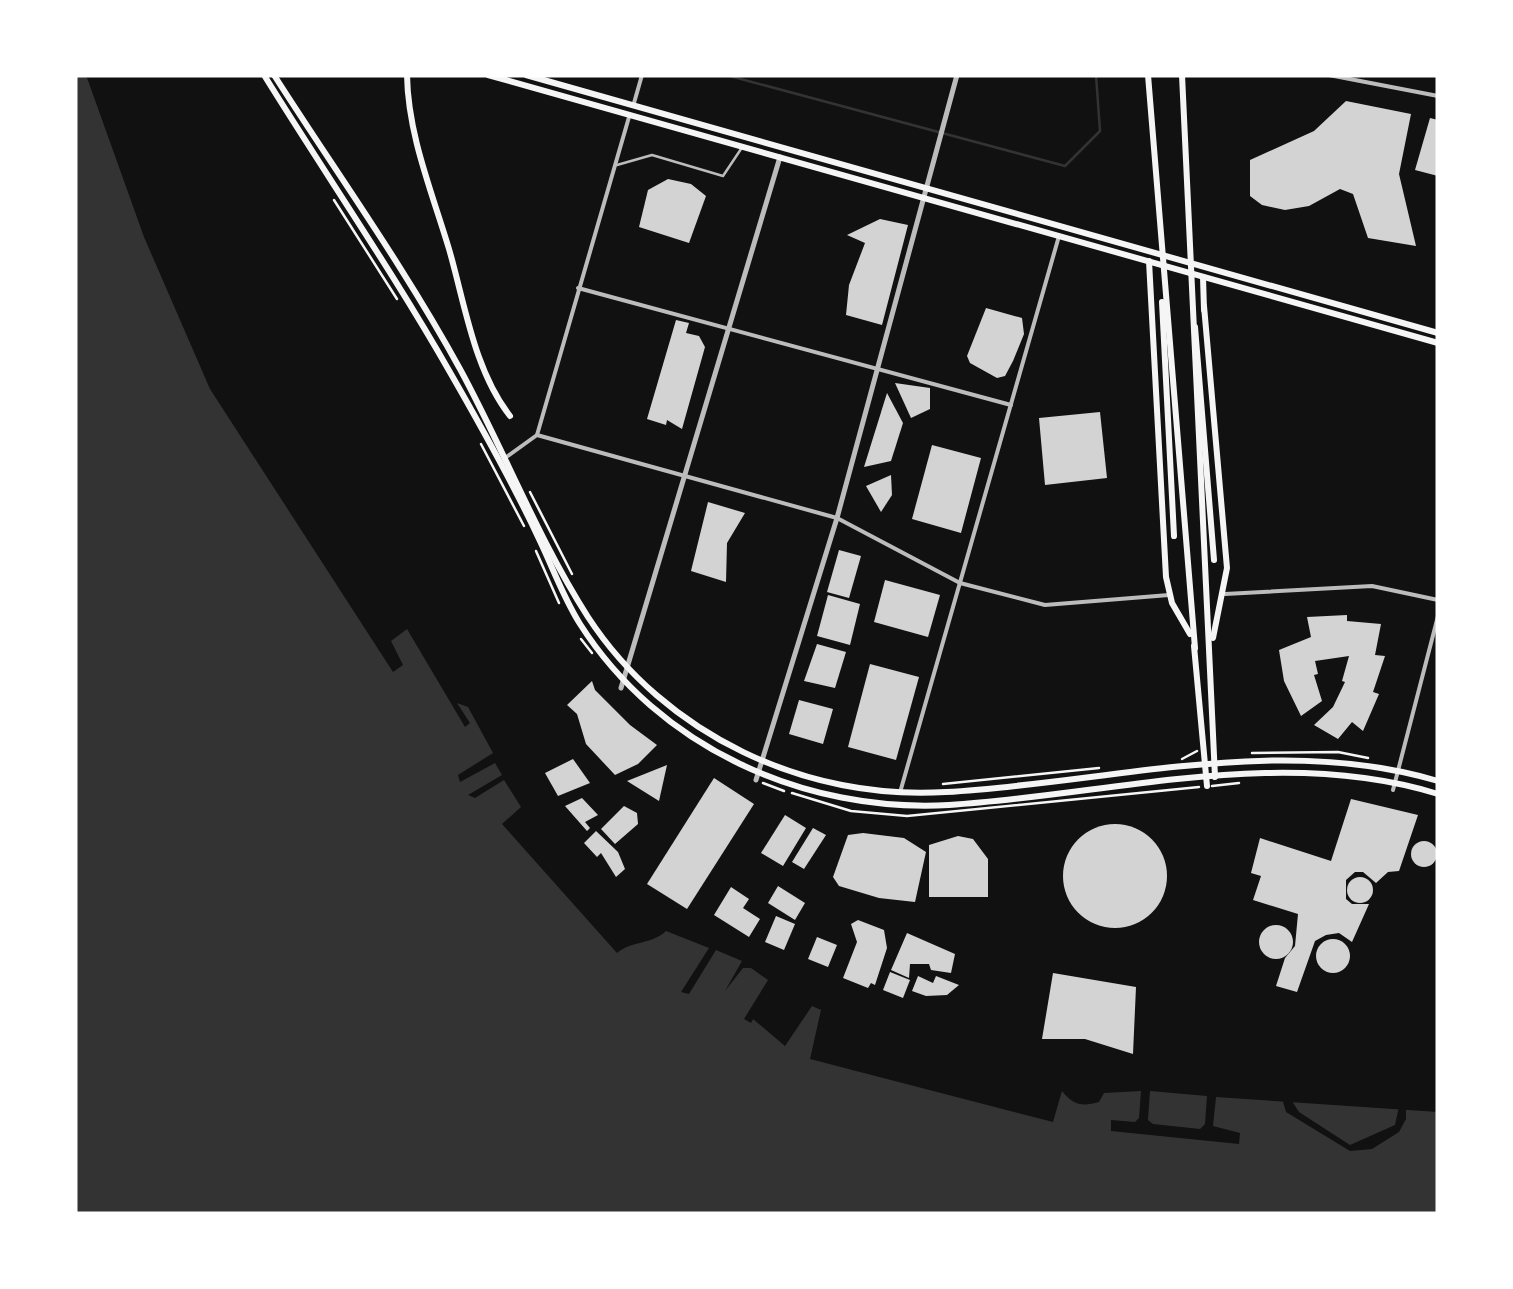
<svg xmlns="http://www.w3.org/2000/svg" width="1513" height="1289" font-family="'Noto Serif',serif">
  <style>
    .water { fill: #333 }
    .pier { fill: #111 }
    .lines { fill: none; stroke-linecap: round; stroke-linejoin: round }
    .stream { stroke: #333; stroke-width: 2.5 }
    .building { fill: #d3d3d3 }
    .path { stroke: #f5f5f5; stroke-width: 2.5 }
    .service { stroke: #bcbcbc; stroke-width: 2.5 }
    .minor { stroke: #bcbcbc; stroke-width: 4 }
    .tertiary { stroke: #bcbcbc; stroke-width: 5 }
    .secondary { stroke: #f5f5f5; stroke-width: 6 }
  </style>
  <rect width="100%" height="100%" fill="#111"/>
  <g class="water">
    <path d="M75,75h11l58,162 66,152 183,283 10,-7 -12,-24 16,-12 58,98 5,-4 -13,-20 11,4 25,46 -35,22 2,7 35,-19 7,12 -34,20 7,3 29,-18 17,27 -19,17 115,129c16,-13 34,-8 49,-22l43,17 -28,44 8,2 27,-44 26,11 -17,30 18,-23h8l17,12 -24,39 7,4 2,-4 32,27 27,-40 9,4 -11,49 243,63 9,-31c11,14 20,16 37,11l5,-9 37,-2 -2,27 -4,4 -24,-2v11l128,13 1,-11 -27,-7 3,-29 222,15v102h-1363z"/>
    <path d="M1150,1091l57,5 -2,28 -5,5 -47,-5 -5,-4z"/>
  </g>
  <path class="pier" d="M1282,1098h8l9,14 51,33 45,-20 4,-19h7v13l-7,13 -27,17 -22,2 -64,-39z"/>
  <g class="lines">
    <path class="stream" d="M726,75l339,91 35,-35 -4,-56"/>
  </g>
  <g class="building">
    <path d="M1346,101l65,13 -12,60 17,72 -48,-8 -15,-44 -13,-5 -31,17 -24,4 -23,-5 -12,-9v-36l64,-29z"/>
    <path d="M1430,118l8,2v56l-23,-6z"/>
    <path d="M668,179l23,5 15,12 -17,47 -50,-16 9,-37z"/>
    <path d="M880,219l28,6 -26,100 -36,-10 3,-30 16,-42 -18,-8z"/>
    <path d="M986,308l36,10 2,16 -11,27 -8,15 -8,2 -27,-15 -3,-7z"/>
    <path d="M676,320l13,3 -3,10 13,3 6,11 -23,82 -15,-9 -1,5 -19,-6z"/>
    <path d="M895,383l35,5v21l-19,9z"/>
    <path d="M887,393l16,30 -12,38 -27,6z"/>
    <path d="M1100,412l7,66 -62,7 -6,-67z"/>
    <path d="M932,445l49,13 -20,75 -49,-14z"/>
    <path d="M891,475l1,20 -11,17 -15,-26z"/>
    <path d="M708,502l37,11 -18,30 -1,39 -35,-11z"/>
    <path d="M839,550l22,6 -12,42 -22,-6z"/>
    <path d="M885,580l55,15 -12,42 -54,-15z"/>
    <path d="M828,595l32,9 -10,41 -33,-9z"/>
    <path d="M1347,615v6l34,3 -6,31 10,1 -12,36 6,2 -16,37 -11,-9 -14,17 -24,-14 19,-18 12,-25 -3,-1 7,-25 -34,5 3,13 -4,1 8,26 -21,15 -17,-35 -5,-31 32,-13 -4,-20z"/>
    <path d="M817,644l29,8 -11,36 -31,-7z"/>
    <path d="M870,664l49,13 -23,83 -48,-13z"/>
    <path d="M592,681l3,9 35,35 27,20 -19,19 -23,11 -29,-31 -9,-30 -10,-9z"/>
    <path d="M799,700l34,9 -10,35 -34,-10z"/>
    <path d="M573,759l17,24 -32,13 -13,-23z"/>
    <path d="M667,765l-8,36 -32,-20z"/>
    <path d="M714,778l40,26 -67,105 -40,-25z"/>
    <path d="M582,798l16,17 -13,7 5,6 -3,3 -22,-25z"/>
    <path d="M1351,799l67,16 -19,56 -11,1 -12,11 -13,-11h-8l-9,8v19l6,5h17l-17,38 -13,-9 -13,2 -11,6 -18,51 -21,-6 9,-28 10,-12 3,-32 -45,-14 8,-24 -10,-3 9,-35 71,23z"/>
    <path d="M624,806l13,7 1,11 -23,20 -14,-15z"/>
    <path d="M785,815l21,13 -23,38 -22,-13z"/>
    <circle cx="1115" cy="876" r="52"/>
    <path d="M813,828l13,7 -22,34 -12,-7z"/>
    <path d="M596,831l22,21 7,17 -9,8 -15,-24 -4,4 -13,-14z"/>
    <path d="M863,833l41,5 22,14 -11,50 -36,-4 -40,-12 -6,-9 15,-42z"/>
    <path d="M958,836l15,3 15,20v38h-59v-52z"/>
    <circle cx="1424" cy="854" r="13"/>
    <circle cx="1360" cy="890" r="13"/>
    <path d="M778,886l27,17 -10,17 -27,-17z"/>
    <path d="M731,887l18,12 -6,9 17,11 -11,18 -35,-22z"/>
    <path d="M776,916l19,8 -11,26 -19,-8z"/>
    <path d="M858,920l26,10 3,18 -12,37 -4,-2 -3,5 -25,-10 14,-36 -6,-18z"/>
    <circle cx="1276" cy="942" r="17"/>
    <path d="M907,933l48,21 -4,19 -20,-3 -2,-6h-19l-1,14 -18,-8z"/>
    <path d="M817,937l20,8 -9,22 -20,-8z"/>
    <circle cx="1333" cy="956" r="17"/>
    <path d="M890,972l20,8 -7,18 -20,-8z"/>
    <path d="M1053,973l83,14 -3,67 -48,-15h-43z"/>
    <path d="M918,976l15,7 3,-7 23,9 -12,10 -21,1 -14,-5z"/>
  </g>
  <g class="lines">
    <g class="path">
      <path d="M334,200l63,99"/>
      <path d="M481,444l43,82"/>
      <path d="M530,492l42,82"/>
      <path d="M536,551l23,52"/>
      <path d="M581,639l11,14"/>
      <path d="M1252,753l86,-1 30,6"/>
      <path d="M1182,759l15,-8"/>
      <path d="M763,783l21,8"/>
      <path d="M943,784l156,-16"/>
      <path d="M1212,786l27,-3"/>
      <path d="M792,793l59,18 56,5 292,-29"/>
    </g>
    <path class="service" d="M617,165l35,-10 71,21 18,-27"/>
    <g class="minor">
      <path d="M1329,75l109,21"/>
      <path d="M634,103l8,-28"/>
      <path d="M578,288l433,117"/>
      <path d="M537,435l300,83 123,65 85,22 124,-10"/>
      <path d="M505,458l32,-23 92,-318"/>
      <path d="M1225,594l147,-8 66,14"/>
      <path d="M901,789l158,-553"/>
      <path d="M1393,790l45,-174"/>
    </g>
    <g class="tertiary">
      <path d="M621,688l159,-531"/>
      <path d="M756,780l81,-262 120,-443"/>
    </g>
    <g class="secondary">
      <path d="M264,75c62,100 129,197 187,299 31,54 62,109 88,165 14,29 24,58 41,85 79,124 225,189 369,181 162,-10 330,-60 489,-11"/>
      <path d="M274,75c62,97 131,193 186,294 44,81 78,170 128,248 77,118 218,184 358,175 163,-9 331,-59 492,-11"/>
      <path d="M407,75c1,60 25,117 42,174 16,55 25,121 61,167"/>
      <path d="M488,75l950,268"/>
      <path d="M526,75l912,258"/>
      <path d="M1148,75l47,573"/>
      <path d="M1182,75l33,702"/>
      <path d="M1149,261l17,316 6,26 18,31"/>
      <path d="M1203,277l1,33"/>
      <path d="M1162,302l12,234"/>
      <path d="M1204,306l23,262 -14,70"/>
      <path d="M1195,327l19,233"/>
      <path d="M1194,646l13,140"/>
    </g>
  </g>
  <rect width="1513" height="1289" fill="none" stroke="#ffffff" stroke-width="155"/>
</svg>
